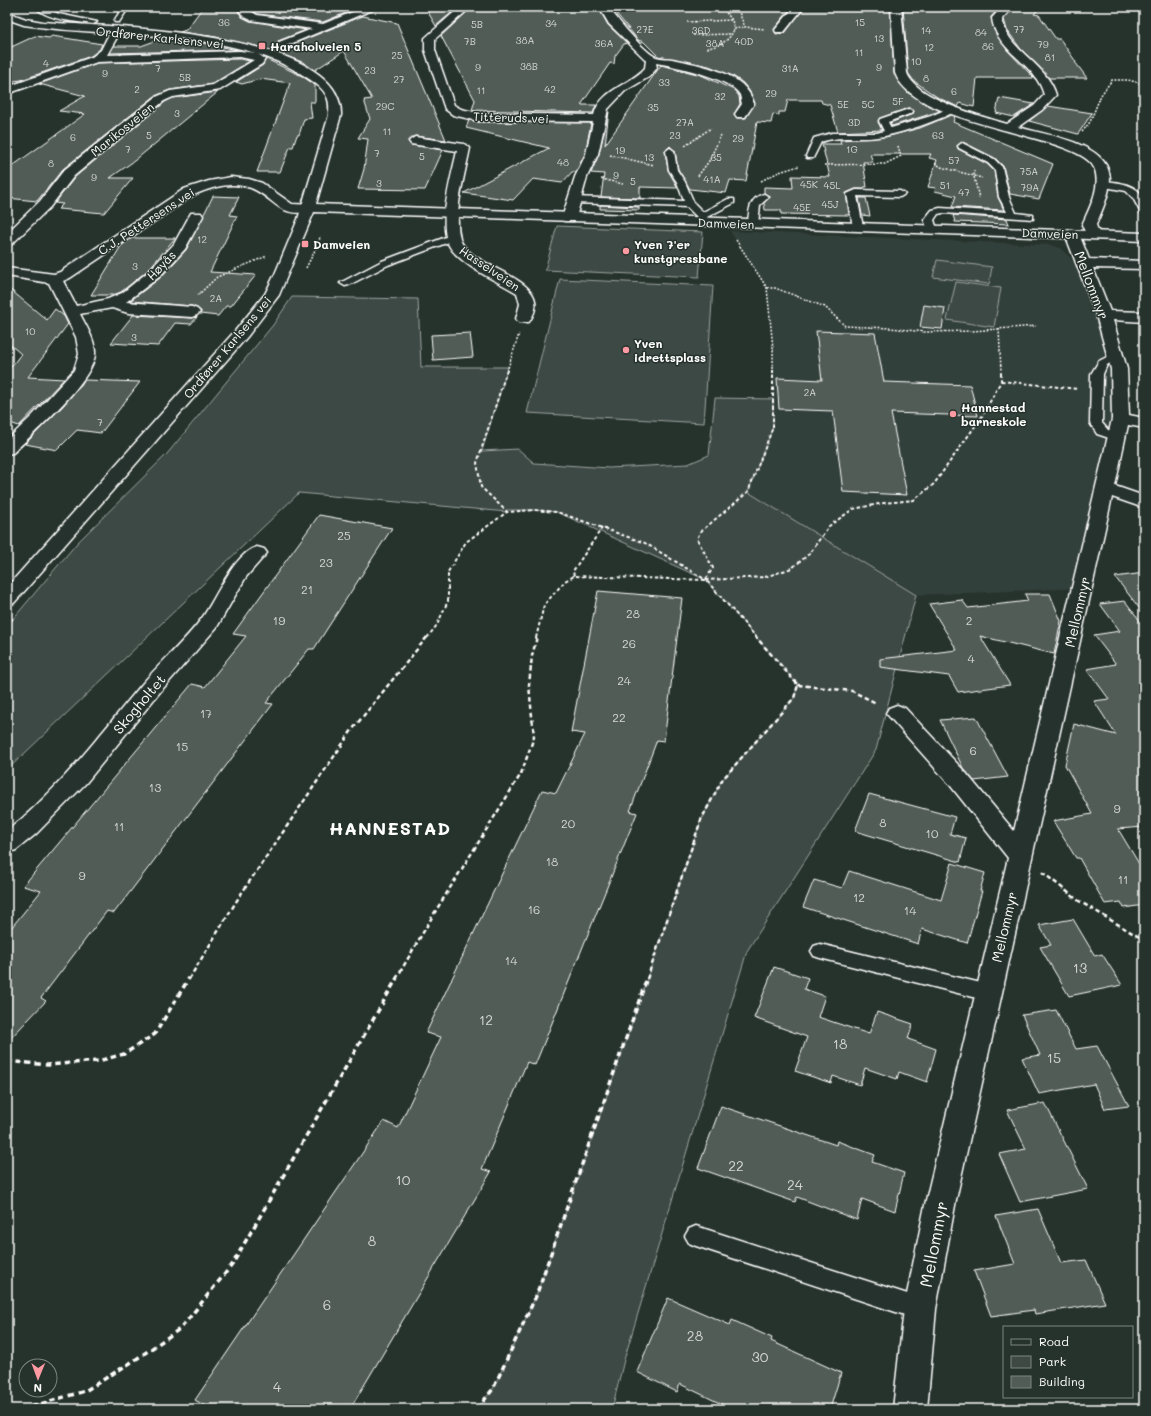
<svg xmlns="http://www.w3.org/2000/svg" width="1151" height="1416" font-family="Mali,sans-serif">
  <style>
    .built { fill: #333f3a }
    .green { fill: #3e4944; stroke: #9ea4a2 }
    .building { fill: #515c57; stroke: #fff }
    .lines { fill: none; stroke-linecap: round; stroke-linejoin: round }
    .lane-casing { stroke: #fff; stroke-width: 3 }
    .street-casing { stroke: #fff; stroke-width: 3 }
    .secondary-casing { stroke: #fff; stroke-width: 3 }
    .path-far3 { stroke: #fff; stroke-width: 1.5; stroke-dasharray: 2 1.5; stroke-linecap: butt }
    .path-far2 { stroke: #fff; stroke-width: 2; stroke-dasharray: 3.5 2.5; stroke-linecap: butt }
    .path-far1 { stroke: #fff; stroke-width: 2.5; stroke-dasharray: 4.5 3; stroke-linecap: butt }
    .path { stroke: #fff; stroke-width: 3.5; stroke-dasharray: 5.5 4; stroke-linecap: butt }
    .lane { fill: #26332d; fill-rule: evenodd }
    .street { fill: #26332d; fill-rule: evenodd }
    .secondary { fill: #26332d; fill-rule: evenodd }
    .poi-dot { fill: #ff9aa2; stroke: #26332d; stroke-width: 1.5 }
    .labels { text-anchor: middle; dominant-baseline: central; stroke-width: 3; stroke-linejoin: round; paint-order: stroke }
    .far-number-label { font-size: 10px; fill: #d4d6d5 }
    .far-street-label { font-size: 12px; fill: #fff; stroke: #26332d }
    .far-poi-label { font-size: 12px; font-weight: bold; fill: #fff; stroke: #26332d; text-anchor: start }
    .number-label { font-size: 12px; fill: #d4d6d5 }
    .street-label { font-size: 14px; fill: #fff; stroke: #26332d }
    .near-number-label { font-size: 14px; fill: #d4d6d5 }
    .near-street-label { font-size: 17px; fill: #fff; stroke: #26332d }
    .district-label { font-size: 18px; font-weight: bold; letter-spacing: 1px; fill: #fff; stroke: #26332d }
  </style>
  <rect width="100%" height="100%" fill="#26332d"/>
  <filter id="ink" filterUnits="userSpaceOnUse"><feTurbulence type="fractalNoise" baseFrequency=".025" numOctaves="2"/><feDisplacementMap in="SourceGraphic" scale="8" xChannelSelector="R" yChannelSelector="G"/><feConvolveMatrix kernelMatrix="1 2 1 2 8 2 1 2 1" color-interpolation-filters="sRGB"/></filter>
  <g filter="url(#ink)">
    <path class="built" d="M730,231l321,14 9,3 28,26 31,95 2,50 -38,169 -167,7 -168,-103 25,-65v-79l-6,-60z"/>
    <g class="green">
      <path d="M557,226l146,6 -4,45 -154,-7z"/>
      <path d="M937,260l55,7 -3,17 -56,-7z"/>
      <path d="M560,279l153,7 -9,137 -177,-10z"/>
      <path d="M956,282l45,6 -7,39 -47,-7z"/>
      <path d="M292,297l126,2 3,68h87l-26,84 36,-2 16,14 75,5 79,-4 21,-9 6,-57 58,1v28l-25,65 168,103 -40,155 -129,201 -123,409 -12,49h-135l16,-20 43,-93 77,-218 88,-258 21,-40 72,-82 4,-13 -92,-105 -149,-68 -23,-2h-28l1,2 -208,-19 -292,277v-144l70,-83 90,-89 106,-129z"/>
    </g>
    <g class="building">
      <path d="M203,7h36l-1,4 4,6 8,4 56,9 -28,11 -1,2 1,4 5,1 80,-32 34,7 49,117 -31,-4 -7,5 3,4 32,5 -18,40 -67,-1 6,-20 4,-30 -10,-1 12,-19 -6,-19 8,-1 -28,-48 -29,19v2l-10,-9 -41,-15 -48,-11 -36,-5 6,-2z"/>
      <path d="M252,7h71l25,5 -25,10 -65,-8 -7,-4z"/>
      <path d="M425,7h33l-22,19z"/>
      <path d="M472,7h126l10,18 19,18 -3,1 -9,12 -1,8 -4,-1 -29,42h15l-3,8 -121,-3 3,-10 -34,-64z"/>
      <path d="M611,7h181l-18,22 2,5 9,-1 20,-26h85l4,67 14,19 32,18 -48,15 -2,-3 23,-9 1,-3 -5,-3 -29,10 -2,4 4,8 -44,2 -8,-27 -8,-2 -1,-3h-33l-3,12h-6v3l-6,-1 -2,9 -14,-1 -11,59 -16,-1 -4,13 -36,-4 -12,-20 -3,-18 -5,-5 -5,5 3,19 10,18 -38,-1v11l-39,-1 3,-23 -13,-1 8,-19 10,-43 -4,34 56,-80 40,10 33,15 5,6 1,8 -6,10 3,4h9l9,-15 -5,-11 -7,-9 -10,-7 -24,-10 -51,-10 -14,-14 -6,-2z"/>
      <path d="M903,7l61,4 17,-1 4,-3h15l-9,10 3,13 13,20 27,28h-57l-3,29 -14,-4 -2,4 -21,-10 -23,-16 -6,-8z"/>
      <path d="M1014,7l24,3 -4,4 5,1 17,24h4l16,23h-1l12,16h-38l-29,-30 -13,-18 -3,-11z"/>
      <path d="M35,36l14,2 3,-2 50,8 -2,5 -9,7 -70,24 -14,2v-33z"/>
      <path d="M163,38l41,5 33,7 -127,3 4,-7h27z"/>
      <path d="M240,59l10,2 -38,23 -42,6 -15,6 -92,73 -26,32 -30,-3v-28l78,-56 -26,-3 26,-15 -46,-12 58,-21z"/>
      <path d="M266,59l36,17 13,9v17h-5l2,16 -8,1 -5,16h-2l-4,12h-3l-10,25h-23l33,-89 -30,-4 -18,5 -6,-2 27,-17z"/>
      <path d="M218,92l-84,69 -24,17h23l-29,35 -46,-4 5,-5 -8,-1 20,-26 90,-75 8,-4z"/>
      <path d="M999,98l35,6 -20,13 -18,-4z"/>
      <path d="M1048,106l44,7 -14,21 -49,-13z"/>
      <path d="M951,115l4,1 -2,6 100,42 -14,35 -29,-5 -7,-28 -8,-8 -32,-16 -6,4 1,3 29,15 7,7 4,26 6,13 -52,-3 4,-11 -21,-5 1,-3 -8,-1 9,-27 -8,-2 2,-4h-61l3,8h-10l4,25h-3v2h-9l-9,4 3,22 -68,-1v-4h-16l-1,-7 6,-6 -6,-4v-6l29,1 -1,-12 38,1 -8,-33h19l-1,-4 45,-3 35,-9z"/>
      <path d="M469,120l9,2 113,1 -6,31 -9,18h-4l-10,11 -29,-4 -20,21 -49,-7 85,-45 -83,-20z"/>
      <path d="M213,196l26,1 -9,18 7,1 -27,56 46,3 -25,31h-5l-8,10 -18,-2 1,-3 -9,-5 -62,-5 30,-23 26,-28z"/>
      <path d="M859,198h7l4,18 -8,-1z"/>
      <path d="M600,205l39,2v3l-39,-1z"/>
      <path d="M953,215l54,4 2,5 -54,-2z"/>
      <path d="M132,238h43l-27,32 -27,22 -8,3h-22l30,-49z"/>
      <path d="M7,287l40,33 8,-11 9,7 4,8 -40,53 36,2 -45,47 -12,-4v-50l14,-18 -14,-12z"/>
      <path d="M924,305l21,3 -3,21 -22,-2z"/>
      <path d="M133,315l59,3 5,-1 -6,7 -16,-1 -17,23 -47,-3z"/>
      <path d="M816,331l59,2 9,49 86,3 8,31 -87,-3 16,82 -64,-3 -10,-81 -54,-2 -2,-31 45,2z"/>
      <path d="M470,333l3,24 -40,3 -2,-25z"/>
      <path d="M85,380l55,2 -39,51 -24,-3 -20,20 -32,-6 37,-37z"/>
      <path d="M319,515l73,13 -78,121h-5l-43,54 7,1 -159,209 -7,-2 -66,87 5,3 -39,41v-109l34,-42 -18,-5 169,-202 13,3 41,-51 -13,-2z"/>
      <path d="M1144,573v41l-29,-37z"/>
      <path d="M598,591l84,7 -18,143 -7,-1 -27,71 7,2 -102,252 -8,-3 -45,107 9,3 -141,237h-140l-15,-9 189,-279 14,7 43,-91 -15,-4 116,-243 14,3 29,-59 -14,-2z"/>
      <path d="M1025,594h25l11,27 -7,33 -74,-18 30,49 -52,7 -9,-16 -69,-9v-8l77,-9 -28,-46 33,-4 6,8 60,-7z"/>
      <path d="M1125,601l19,25v201l-26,2 26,43v33l-20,3 -3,-6 -16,2 -26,-46h-3l-23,-37 39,-7 -27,-49 9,-41 42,11 -22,-34 15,-2 -22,-30 29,-5 -22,-29 26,-4 -20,-27z"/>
      <path d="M976,717l32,60 -34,4 -11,-13 -23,-48z"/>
      <path d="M869,794l86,23 -5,17 16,4 -6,24 -105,-31z"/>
      <path d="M952,863l33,10 -5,18h2l-15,52 -45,-14 -4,15 -115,-37 11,-27 28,8 7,-17 92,29z"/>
      <path d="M1073,919l22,37 7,-2 20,31 -53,11 -29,-49 11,-2 -12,-20z"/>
      <path d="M774,967l34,11 -4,11 21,7 -7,21 51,17 8,-22 36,12 -5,15 28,10 -9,33 -28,-10 -2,7 -32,-11 -5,17 -27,-9 -2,7 -36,-12 12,-34 -53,-19z"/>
      <path d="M1056,1010l20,39 21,-3 32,60 -24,3 -11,-25 -55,10 -17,-36 18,-3 -18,-40z"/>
      <path d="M1045,1103l43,86 -68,13 -21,-48 27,-5 -19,-39z"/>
      <path d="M721,1106l115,39 1,-4 38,14 -3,7 32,11 -9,38 -33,-12 -5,21 -60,-23 -2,5 -97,-34z"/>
      <path d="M1038,1209l23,54 25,-3 19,43 -70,11 -1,-4 -43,6 -17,-45 41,-7 -19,-48z"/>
      <path d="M668,1298l62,27 2,-5 40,18 -1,3 70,32 -11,36h-98l-52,-25 -3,8 -40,-20z"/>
    </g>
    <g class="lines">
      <g class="lane-casing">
        <g id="lane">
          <path d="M35,7h8l16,7 38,8 -4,2c-18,-3 -44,-3 -58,-17z"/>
          <path d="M123,7h6l-10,15h-4l-1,-1z"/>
          <path d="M949,108l7,2c-8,8 -64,26 -78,27 -20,3 -38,-2 -57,5l-8,16h-6l-1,-2 8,-18 18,-5h45l7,-2 -5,-10 1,-2 29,-10 4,2 -1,2 -24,9 3,6 40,-12z"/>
          <path d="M962,143l32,16 8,8 7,30 7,16 17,2v4l-90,-6 -5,1 -4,6 3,9 -2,2h-6l-5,-11 8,-10 8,-2 67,4 -8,-15 -4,-27 -7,-7 -29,-15 -1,-2z"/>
          <path d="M670,148l4,3 3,19 8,12 9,21 9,9 25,-13h6v4l-27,14 1,5 -5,3 -3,-1 -3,-7 -10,-10 -114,-4 -5,-3 5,-3 111,4 -7,-19 -8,-12 -3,-19z"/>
          <path d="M1103,181c14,1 37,3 41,20 1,4 0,9 0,13l-3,-1 -8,-15 -7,-7 -26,-5 -1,-2z"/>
          <path d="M856,190l44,1 5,3 -5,3 -43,-1 6,31 -5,3 -5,-3 -6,-33z"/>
          <path d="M764,194l5,3 -9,8 -2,19 -2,2h-6l-2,-2c1,-13 1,-26 16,-30z"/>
          <path d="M454,234l3,1v4l-69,26 -39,20 -4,1 -5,-3 42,-22z"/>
          <path d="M1115,353l5,3 -13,9 -4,9 -1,49 6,7 12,3 2,3 -2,3h-8l-15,-5 -7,-11 1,-49 8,-13z"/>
          <path d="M820,944l169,41 6,3 3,5 -3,5 -6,3 -169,-43 -6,-2 -3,-5 3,-5z"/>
          <path d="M696,1226l224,72 8,3 3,8 -3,8 -8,3 -224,-74 -7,-3 -4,-7 4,-7z"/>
        </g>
      </g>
      <g class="street-casing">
        <g id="street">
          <path d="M241,7h10l-2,3 8,5 66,9 42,-17h14l-96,40 -4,-1 -1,-2 1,-2 33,-13 -61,-9 -8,-4 -4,-6z"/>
          <path d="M460,7h11l-36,32v11l19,55 7,4 17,4 116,2c6,-25 36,-30 51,-47l1,-8 -37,-36 -10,-17h10c6,11 35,44 45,49 5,3 13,2 18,3 28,6 74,13 82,45l-9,13h-8l-2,-3 7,-10c-1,-3 -1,-6 -2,-9 -9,-17 -65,-29 -84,-32l1,5 -8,9 -24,14 -17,18 -10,45 -11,23 -11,41 -2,3h-10l-2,-3 13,-41 11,-23 7,-32 -115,-1 -25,-6 -8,-6 -20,-59v-12z"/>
          <path d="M794,7h10l-20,25h-8l-1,-2z"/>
          <path d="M891,7h10l6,66c9,26 76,44 100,51l27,-18 10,-11c-8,-32 -48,-43 -52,-77l10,-11h11l-11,12c5,32 45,44 54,76l-14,15 -24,17c27,8 90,15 92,51 0,16 -8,32 -14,47l4,10 -2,3h-10l-6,-13c7,-16 19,-37 13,-55 -10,-37 -180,-41 -200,-97z"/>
          <path d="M115,29l5,3 -13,23 133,-4 17,2 8,6 -3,5 -42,26 -47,7 -9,4 -90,75 -24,31 -38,37 -5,1v-12l33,-32 24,-31 92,-73 14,-6 43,-6 41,-25 -14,-3 -143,5 -90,32v-7l85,-30 9,-7 9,-18z"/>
          <path d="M415,137l49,7 6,4c-5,26 -17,65 -10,91 10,32 100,38 69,83h-10l-3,-3 4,-15 -3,-11c-21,-13 -48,-23 -65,-43 -17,-20 0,-75 5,-99l-46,-7 -2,-3z"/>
          <path d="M231,177l18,2 13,4 30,21 21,1 2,3 -2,3c-35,8 -36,-12 -62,-23 -19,-7 -40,-1 -57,7l-124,83 -7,3 13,25 32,-7 14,-6 27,-22 25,-27 17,-31h10l2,3 -18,33 -26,28 -33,25 66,5 5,2 3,3 -3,3 -5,2 -64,-4 -16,-5 -32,6c6,12 16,27 15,41 -3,26 -61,78 -82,98l-6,1v-14l25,-24 42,-46 5,-16 -3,-17 -27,-54 -42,-7v-8l47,6 6,-2 124,-83 25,-8z"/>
          <path d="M1072,230l5,1 2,3 10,25 55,2v8l-51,-1 17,43 34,1v10l-31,-2 14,49 2,46 15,3v10l-16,-3 -13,61 29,10v12l-32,-11 -156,703 -20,109 -9,100h-34l11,-100 22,-109 82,-342 -58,-73 -64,-72 3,-5 8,-3 8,3 61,65 48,58 98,-412 -1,-50 -15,-54 -31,-81 2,-3z"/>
          <path d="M257,547l7,2 3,4 -21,24 -29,50 -57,65 -74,91 -50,51 -20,16 -9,3v-22c53,-42 93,-97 136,-148 19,-22 42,-42 59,-65 14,-19 32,-65 55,-71z"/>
        </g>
      </g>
      <g class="secondary-casing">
        <path id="secondary" d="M7,12l19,7 17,3c59,5 301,7 298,93l-25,89 828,29v8l-830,-29 -35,83 -32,42 -233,266 -7,2v-18l228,-256 30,-37 10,-20 23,-55 31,-104c0,-6 1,-12 -2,-18 -4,-10 -15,-16 -24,-22 -77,-49 -191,-36 -279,-50l-17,-6z"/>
      </g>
      <g class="path-far3">
        <path d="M673,9l100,1"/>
        <path d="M724,10l8,10 2,9"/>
        <path d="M738,10l7,17 20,2"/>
        <path d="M687,22l45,-2"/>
        <path d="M693,35l39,-1"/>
        <path d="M707,48c12,-2 23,-7 27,-19l11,-2"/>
        <path d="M1082,132l8,-10 11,-27 11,-15h16l16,4"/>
        <path d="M685,146l26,-18"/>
        <path d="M610,155l44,10"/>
        <path d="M935,163l6,4 41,11"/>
        <path d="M824,165l61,-1 16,-8 -3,-10"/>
        <path d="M974,170v7l5,21"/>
        <path d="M698,176l11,-15 12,-26"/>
        <path d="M601,179l22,5"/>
        <path d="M761,181l18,-9 20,-6"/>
        <path d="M736,240l31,48 6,60v23"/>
        <path d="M306,268l13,-26 1,-6"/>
        <path d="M767,288h8l50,19 20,19 46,2 33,4 48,-1 64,-5"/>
        <path d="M198,295l19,-18 50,-21"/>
        <path d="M999,329l2,42"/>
        <path d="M507,371l12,-37"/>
      </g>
      <g class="path-far2">
        <path d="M507,370l-30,93 4,24 26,25 27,-2 23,2 88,31 61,37 59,-3 27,-9 17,-14 20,-28 24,-17 31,-6 30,-3 20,-16 49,-69 18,-34v-11"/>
        <path d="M1001,381l77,8"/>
        <path d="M574,576l-1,-5 29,-43"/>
        <path d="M706,579l7,-11 -16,-29 3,-7 48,-40 25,-65v-57"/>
        <path d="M7,626l6,-8"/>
        <path d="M427,638l10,-13 11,-24v-29l18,-30 41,-30"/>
        <path d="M536,638l8,-33 21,-24 9,-5 132,4 51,58"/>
      </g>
      <g class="path-far1">
        <path d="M798,685l54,6 24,12"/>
        <path d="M1042,872l37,29 65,39"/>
        <path d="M189,979l50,-82 113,-167 75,-93"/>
        <path d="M396,979l39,-67 86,-138 13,-37 -5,-52 3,-29 5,-19"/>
        <path d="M647,979l54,-159 21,-40 72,-82 4,-13 -42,-48"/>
      </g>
      <g class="path">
        <path d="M7,1061l41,4 50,-4 26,-7 31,-20 34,-56"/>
        <path d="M23,1409l62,-18 50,-31 46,-32 51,-63 165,-287"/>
        <path d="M477,1409l16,-20 43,-93 111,-318"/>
      </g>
      <use href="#lane" class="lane"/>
      <use href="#street" class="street"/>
      <use href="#secondary" class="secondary"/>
    </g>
  </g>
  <g class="poi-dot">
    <rect x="258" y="42" width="8" height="8" rx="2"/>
    <rect x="301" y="240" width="8" height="8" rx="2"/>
    <circle cx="626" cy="251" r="4"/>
    <circle cx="626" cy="350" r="4"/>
    <circle cx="953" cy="414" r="4"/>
  </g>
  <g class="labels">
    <g class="far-number-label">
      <text x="224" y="22">36</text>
      <text x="860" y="22">15</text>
      <text x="551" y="23">34</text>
      <text x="477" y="24">5B</text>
      <text x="645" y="29">27E</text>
      <text x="1019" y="29">77</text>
      <text x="701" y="30">36D</text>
      <text x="926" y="30">14</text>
      <text x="981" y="32">84</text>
      <text x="879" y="38">13</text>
      <text x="525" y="40">38A</text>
      <text x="470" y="41">7B</text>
      <text x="744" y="41">40D</text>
      <text x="604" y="43">36A</text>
      <text x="715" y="43">38A</text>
      <text x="1043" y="44">79</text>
      <text x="988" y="46">86</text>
      <text x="929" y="47">12</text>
      <text x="859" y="52">11</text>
      <text x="397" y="55">25</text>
      <text x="1050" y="57">81</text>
      <text x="916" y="61">10</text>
      <text x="46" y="63">4</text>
      <text x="529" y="66">38B</text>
      <text x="478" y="67">9</text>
      <text x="879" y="67">9</text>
      <text x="158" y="68">7</text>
      <text x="790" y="68">31A</text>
      <text x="370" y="70">23</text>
      <text x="105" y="73">9</text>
      <text x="185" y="77">5B</text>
      <text x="926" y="78">8</text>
      <text x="399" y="79">27</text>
      <text x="664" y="82">33</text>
      <text x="859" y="82">7</text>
      <text x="137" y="89">2</text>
      <text x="550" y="89">42</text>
      <text x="481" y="90">11</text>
      <text x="954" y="91">6</text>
      <text x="771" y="93">29</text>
      <text x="720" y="96">32</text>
      <text x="898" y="101">5F</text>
      <text x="843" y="104">5E</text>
      <text x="868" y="104">5C</text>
      <text x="385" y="106">29C</text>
      <text x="653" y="107">35</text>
      <text x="177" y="113">3</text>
      <text x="685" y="122">27A</text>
      <text x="854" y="122">3D</text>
      <text x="387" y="131">11</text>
      <text x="149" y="135">5</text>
      <text x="675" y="135">23</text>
      <text x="938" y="135">63</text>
      <text x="73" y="137">6</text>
      <text x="738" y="138">29</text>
      <text x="128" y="149">7</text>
      <text x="852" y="149">1G</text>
      <text x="620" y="150">19</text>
      <text x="377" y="153">7</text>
      <text x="422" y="156">5</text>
      <text x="649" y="157">13</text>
      <text x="716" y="157">35</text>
      <text x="954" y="160">57</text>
      <text x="563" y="162">48</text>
      <text x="51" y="163">8</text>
      <text x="1029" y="171">75A</text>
      <text x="616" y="175">9</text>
      <text x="94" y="177">9</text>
      <text x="712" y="179">41A</text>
      <text x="633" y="181">5</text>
      <text x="379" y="183">3</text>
      <text x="809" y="184">45K</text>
      <text x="832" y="185">45L</text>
      <text x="945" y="185">51</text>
      <text x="1030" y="187">79A</text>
      <text x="964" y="192">47</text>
      <text x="830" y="204">45J</text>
      <text x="802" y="207">45E</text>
      <text x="202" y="239">12</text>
      <text x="135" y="266">3</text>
      <text x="216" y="298">2A</text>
      <text x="30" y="331">10</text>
      <text x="134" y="337">3</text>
      <text x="810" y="392">2A</text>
      <text x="100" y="422">7</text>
    </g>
    <g class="far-street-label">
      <text transform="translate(160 37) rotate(6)">Ordfører Karlsens vei</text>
      <text transform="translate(511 117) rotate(2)">Titteruds vei</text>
      <text transform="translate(122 129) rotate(-39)">Marikosveien</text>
      <text transform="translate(146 221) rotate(-33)">C.J. Pettersens vei</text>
      <text transform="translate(726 223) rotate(2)">Damveien</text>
      <text transform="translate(1050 233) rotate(2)">Damveien</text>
      <text transform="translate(161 265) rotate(-46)">Høyås</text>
      <text transform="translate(490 268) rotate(34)">Hasselveien</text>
      <text transform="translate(227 347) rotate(-50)">Ordfører Karlsens vei</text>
    </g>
    <g class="far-poi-label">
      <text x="270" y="46">Haraholveien 5</text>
      <text x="313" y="244">Damveien</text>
      <text x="634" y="244">Yven 7'er<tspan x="634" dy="14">kunstgressbane</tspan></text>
      <text x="634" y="343">Yven<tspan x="634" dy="14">idrettsplass</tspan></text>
      <text x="961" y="407">Hannestad<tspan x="961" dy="14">barneskole</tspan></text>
    </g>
    <g class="number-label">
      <text x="344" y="535">25</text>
      <text x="326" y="562">23</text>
      <text x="307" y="589">21</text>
      <text x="633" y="613">28</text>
      <text x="279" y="620">19</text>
      <text x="969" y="620">2</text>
      <text x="629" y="643">26</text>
      <text x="971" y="658">4</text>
      <text x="624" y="680">24</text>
      <text x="206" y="713">17</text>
      <text x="619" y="717">22</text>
      <text x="182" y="746">15</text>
      <text x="973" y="750">6</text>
      <text x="155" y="787">13</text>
      <text x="1117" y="808">9</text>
      <text x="883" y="822">8</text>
      <text x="568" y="823">20</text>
      <text x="119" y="826">11</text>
      <text x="932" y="833">10</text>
      <text x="552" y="861">18</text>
      <text x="82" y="875">9</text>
      <text x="1123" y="879">11</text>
      <text x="859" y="897">12</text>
      <text x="534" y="909">16</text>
      <text x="910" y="910">14</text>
      <text x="511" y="960">14</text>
    </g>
    <g class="street-label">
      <text transform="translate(1092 285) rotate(69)">Mellommyr</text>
      <text transform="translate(1077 612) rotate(-77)">Mellommyr</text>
      <text transform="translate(139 704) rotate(-50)">Skogholtet</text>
      <text transform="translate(1004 927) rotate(-77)">Mellommyr</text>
    </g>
    <g class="near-number-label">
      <text x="1080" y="967">13</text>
      <text x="486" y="1019">12</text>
      <text x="840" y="1043">18</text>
      <text x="1054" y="1057">15</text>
      <text x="736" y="1165">22</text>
      <text x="403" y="1179">10</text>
      <text x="795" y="1184">24</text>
      <text x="372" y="1240">8</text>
      <text x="327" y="1304">6</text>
      <text x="695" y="1335">28</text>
      <text x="760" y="1356">30</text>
      <text x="277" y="1386">4</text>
    </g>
    <g class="near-street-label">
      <text transform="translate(933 1244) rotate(-79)">Mellommyr</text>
    </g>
    <g class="district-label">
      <text x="390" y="828">HANNESTAD</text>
    </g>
  </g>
  <rect width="1151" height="1416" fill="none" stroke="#26332d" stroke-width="24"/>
  <rect x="12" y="12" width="1127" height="1392" fill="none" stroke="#fff" stroke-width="1.5" filter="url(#ink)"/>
  <rect x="1003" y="1326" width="130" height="72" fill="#26332d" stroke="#7d8581"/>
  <rect x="1011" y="1339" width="20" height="6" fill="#26332d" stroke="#7d8581"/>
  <text x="1039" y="1346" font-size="12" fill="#ffffff">Road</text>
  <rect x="1011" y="1356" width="20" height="12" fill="#3e4944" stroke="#7d8581"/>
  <text x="1039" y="1366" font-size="12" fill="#ffffff">Park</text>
  <rect x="1011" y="1376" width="20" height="12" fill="#515c57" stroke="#7d8581"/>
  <text x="1039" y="1386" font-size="12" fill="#ffffff">Building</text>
  <g transform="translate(38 1378) rotate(181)"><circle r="19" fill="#26332d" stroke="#7d8581"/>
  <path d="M0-3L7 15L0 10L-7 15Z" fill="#ff9aa2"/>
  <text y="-6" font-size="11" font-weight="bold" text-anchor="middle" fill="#ffffff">N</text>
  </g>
</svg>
